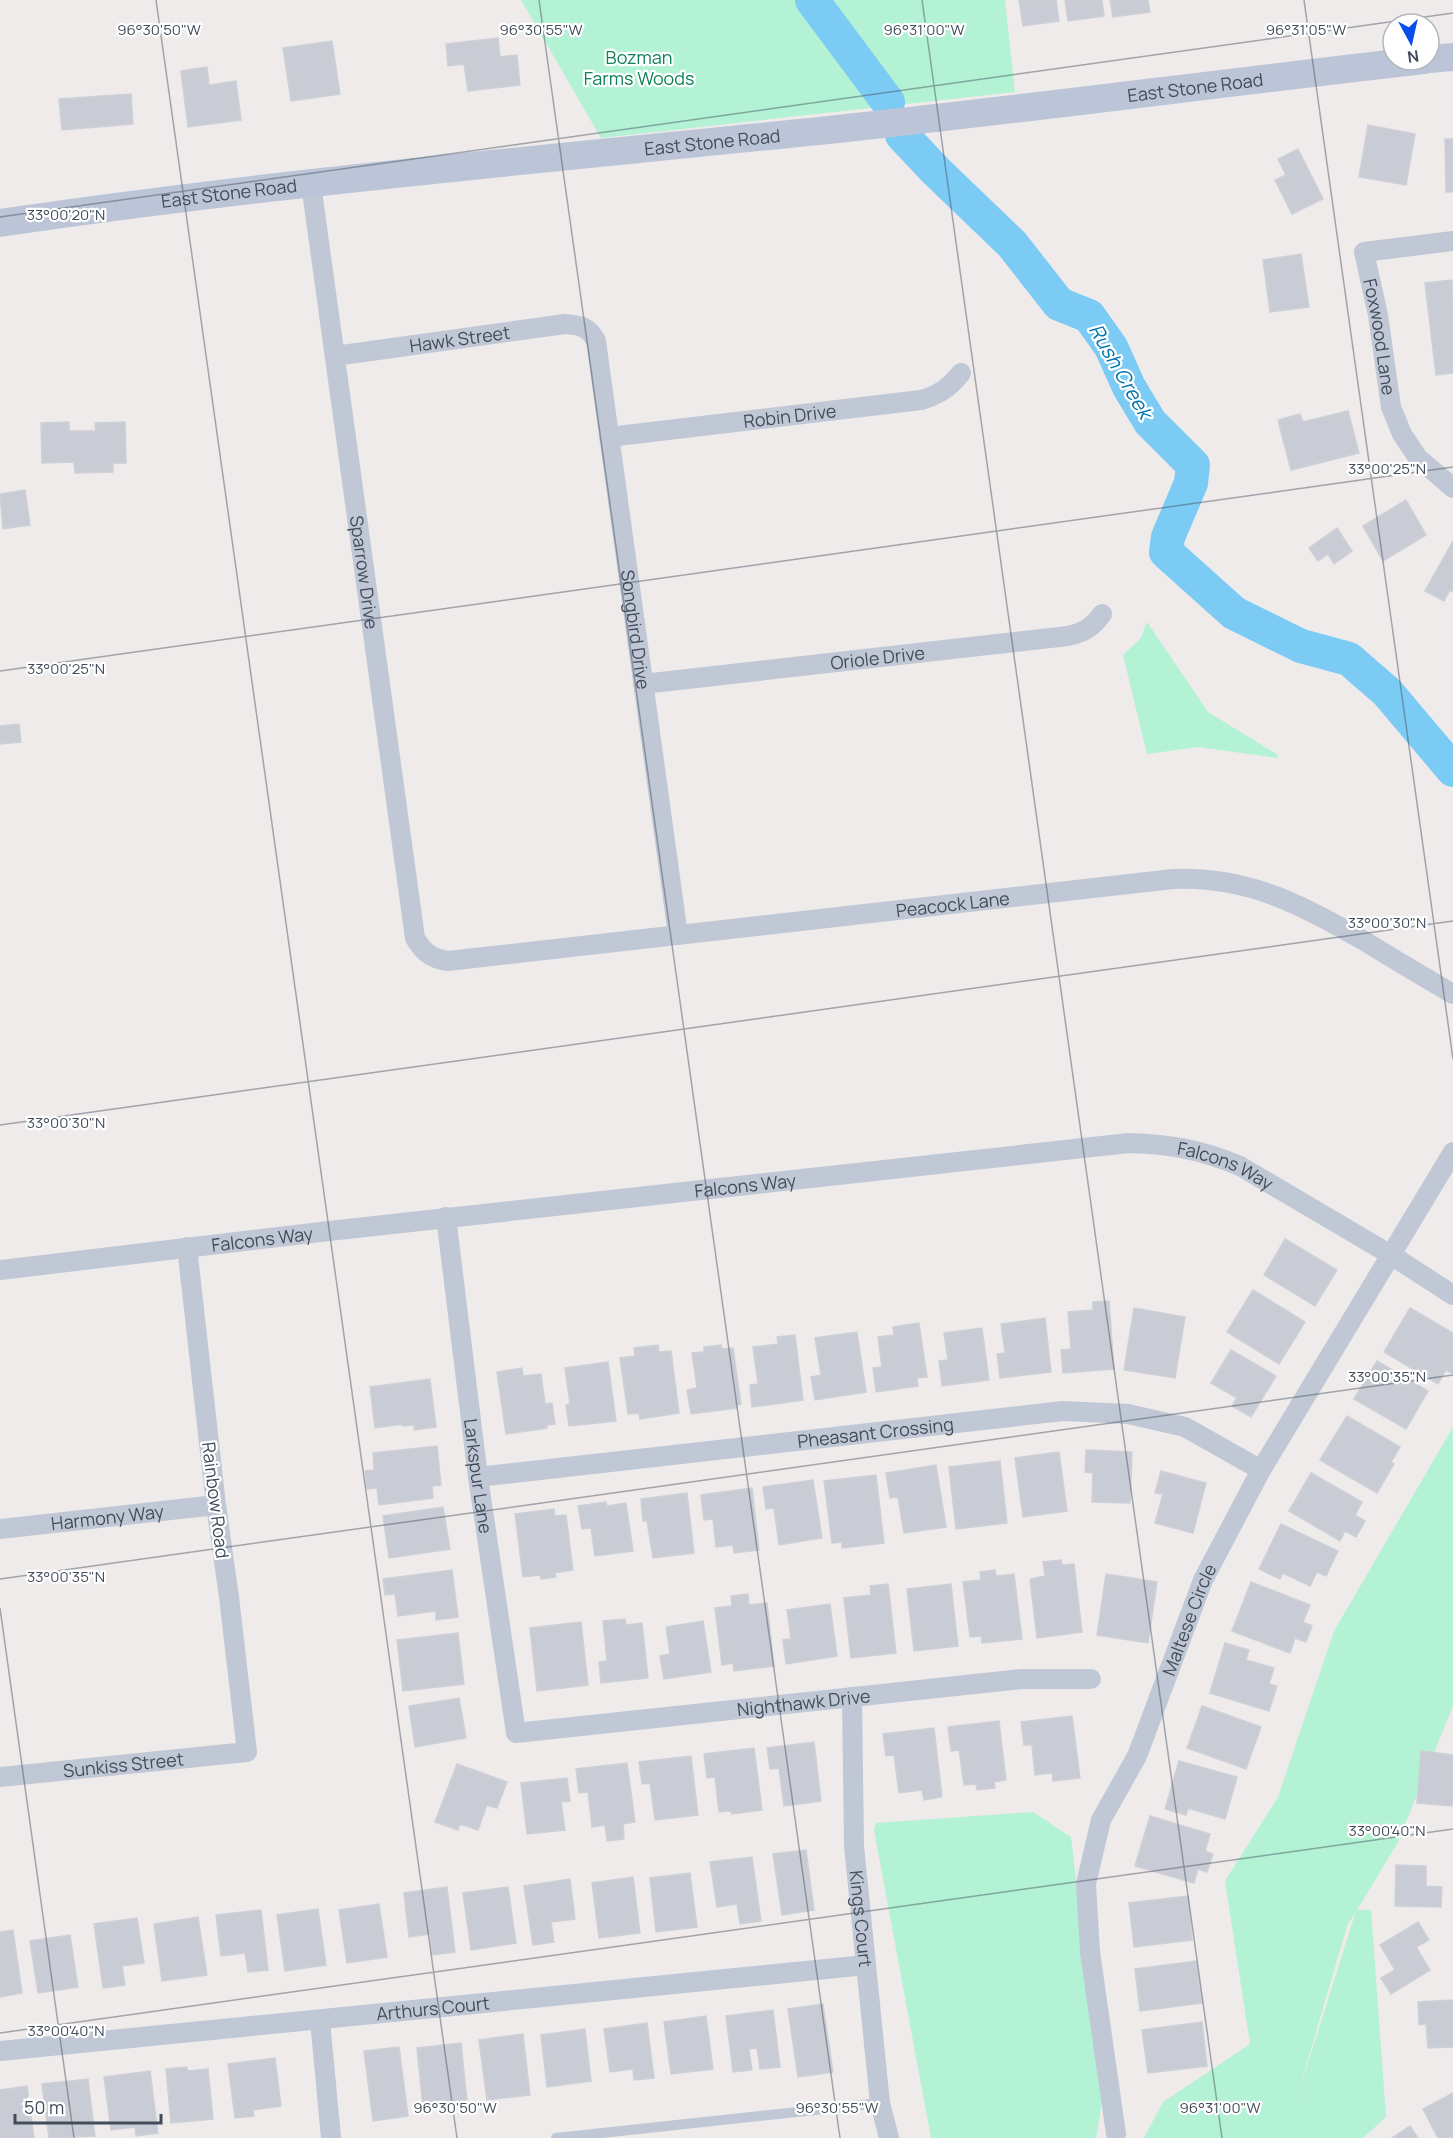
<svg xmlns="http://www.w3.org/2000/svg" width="1453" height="2138" font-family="Manrope,sans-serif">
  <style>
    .green { fill: #b3f2d4; fill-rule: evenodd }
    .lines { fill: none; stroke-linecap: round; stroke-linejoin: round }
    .river { stroke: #7ccbf4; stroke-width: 34 }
    .building { fill: #c9ccd4; stroke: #ced0d8; stroke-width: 1.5 }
    .service { stroke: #c0c8d5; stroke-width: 10 }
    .minor { stroke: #c0c8d5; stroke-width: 20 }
    .secondary { stroke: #bbc5d7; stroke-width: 28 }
    .ticks { fill: none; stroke: #424c5a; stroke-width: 1.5; stroke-opacity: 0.45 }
    .labels { text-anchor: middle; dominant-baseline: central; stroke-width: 4.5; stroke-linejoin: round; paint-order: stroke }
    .park-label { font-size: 18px; fill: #0e8157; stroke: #fff }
    .street-label { font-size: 18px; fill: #424c5a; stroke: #fff }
    .water-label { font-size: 20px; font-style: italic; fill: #0073af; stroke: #fff }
    .ticks-label { font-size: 15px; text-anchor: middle; fill: #424c5a; stroke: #fff; stroke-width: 4.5; stroke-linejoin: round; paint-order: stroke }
  </style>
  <rect width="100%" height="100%" fill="#efebeb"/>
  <g class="green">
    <path d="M521,0h484l10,92 -414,46z"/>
    <path d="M1147,622l61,90 70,43 -1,3 -79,-11 -51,7 -24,-99 18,-17z"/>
    <path d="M1453,1427v279l-56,138 -40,66h14l15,207 -23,21h-219l19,-36 87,-58 -25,-163 53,-84 56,-166zM1355,1913v1l-59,187 51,-175z"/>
    <path d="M1033,1812l38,25 31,265 -6,36h-165l-57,-308 2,-7z"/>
  </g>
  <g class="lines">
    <g class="river">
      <path d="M812,0l76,102"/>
      <path d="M902,135l34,36 76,73 47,60 30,12 22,31 18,40 21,35 43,43 -2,18 -23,54 -2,15 68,61 67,33 48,13 38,33 66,78"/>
    </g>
  </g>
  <g class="building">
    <path d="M1019,0h37l3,21 -36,5z"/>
    <path d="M1065,0h37l2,16 -36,5z"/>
    <path d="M1110,0h38l2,12 -37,5z"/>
    <path d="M498,38l2,19 17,-2 3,30 -52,6 -4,-27 -16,2 -2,-22z"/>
    <path d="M332,41l8,53 -49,7 -8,-53z"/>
    <path d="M207,67l2,18 27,-4 5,39 -53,7 -7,-56z"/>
    <path d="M131,94l2,30 -71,6 -3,-31z"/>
    <path d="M1368,125l47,9 -9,51 -47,-8z"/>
    <path d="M1445,139h8v53h-7z"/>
    <path d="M1298,149l25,50 -31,15 -17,-34 11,-5 -8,-16z"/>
    <path d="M1301,254l8,53 -39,5 -7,-52z"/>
    <path d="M1452,280l1,93 -17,2 -11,-92z"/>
    <path d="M1348,411l11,42 -68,17 -13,-50 22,-6 3,8z"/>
    <path d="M69,422v9h27l-1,-8 30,-1 1,41h-13v9l-38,1 -1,-11 -32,1 -1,-40z"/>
    <path d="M25,490l5,35 -27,4 -3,-35z"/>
    <path d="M1406,500l20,35 -43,26 -20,-35z"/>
    <path d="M1337,528l15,23 -18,13 -6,-10 -10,7 -9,-13z"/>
    <path d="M1453,541v51l-3,-2 -6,11 -19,-10z"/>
    <path d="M19,724l2,18 -21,2v-18z"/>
    <path d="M1285,1239l52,31 -22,36 -51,-31z"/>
    <path d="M1253,1290l52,32 -26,42 -52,-32z"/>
    <path d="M1109,1301l5,68 -51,4 -2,-23 10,-1 -3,-37 25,-2v-8z"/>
    <path d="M1134,1308l51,9 -10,61 -51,-8z"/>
    <path d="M1410,1308l43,25v41l-7,-4 -8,14 -54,-32z"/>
    <path d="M1045,1318l6,54 -51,6 -3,-24 8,-1 -4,-29z"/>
    <path d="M919,1323l8,54 -10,1 1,8 -42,6 -3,-24 9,-1 -4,-30 16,-2 -1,-8z"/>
    <path d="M982,1328l7,52 -47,6 -3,-25 9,-1 -4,-27z"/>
    <path d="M857,1332l9,60 -51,8 -4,-23 10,-2 -6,-37z"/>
    <path d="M795,1335l8,65 -51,7 -2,-22 8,-1 -5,-37 25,-3 -1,-7z"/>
    <path d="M658,1345l1,7 12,-1 8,62 -39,6 -1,-6 -11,1 -8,-56 15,-2 -1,-8z"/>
    <path d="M721,1345l1,4 11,-1 8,56 -4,1v3l-46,6 -4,-24 10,-2 -5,-35 12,-1v-5z"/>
    <path d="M1231,1350l45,26 -25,41 -19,-11 5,-8 -26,-15z"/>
    <path d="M1377,1361l51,30 -22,38 -52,-30z"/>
    <path d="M608,1362l8,59 -47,5 -3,-21 4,-1 -5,-36z"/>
    <path d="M522,1368l1,8 18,-2 4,30 7,-1 3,21 -8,1v3l-41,6 -9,-62z"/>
    <path d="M430,1379l6,48 -22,3v-5l-12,1v-2l-27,4 -5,-41z"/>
    <path d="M1347,1416l53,31 -9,15 3,2 -17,29 -57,-33z"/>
    <path d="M437,1446l4,39 -9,1 1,12 -54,7 -2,-17 -10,1 -2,-18 9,-1 -1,-17z"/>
    <path d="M1086,1450l46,2 -2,51 -38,-1 1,-29 -8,-1z"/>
    <path d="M1059,1452l8,59 -44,6 -8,-59z"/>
    <path d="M1000,1461l7,62 -51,6 -7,-62z"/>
    <path d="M936,1465l10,62 -42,6 -6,-36 -8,1 -4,-25z"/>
    <path d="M1161,1471l45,12 -13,50 -38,-10 8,-29 -8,-1z"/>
    <path d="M1311,1473l51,29 -7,13 10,6 -9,16 -11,-6 -5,10 -51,-30z"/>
    <path d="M876,1475l8,68 -42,5v-6l-10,1 -8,-62z"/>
    <path d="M813,1480l9,58 -43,7 -5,-37 -8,1 -3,-22z"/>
    <path d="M752,1488l7,62 -25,3 -1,-8 -17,2 -3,-28 -9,1 -3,-25z"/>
    <path d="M687,1493l7,60 -41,5 -6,-37h-4l-2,-22z"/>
    <path d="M606,1502l1,4 19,-3 7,48 -38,5 -4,-28 -9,1 -4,-23z"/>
    <path d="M443,1507l7,42 -61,9 -6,-42z"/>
    <path d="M554,1509l1,7 11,-1 7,55 -18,3 1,4 -15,2 -1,-4 -17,2 -8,-63z"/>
    <path d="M1281,1524l57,27 -12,25 -9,-4 -7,14 -27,-13 -3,6 -21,-10z"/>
    <path d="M1061,1560l1,5 12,-1 8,68 -45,6 -7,-59 15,-3 -2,-14z"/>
    <path d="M452,1570l6,47 -22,3v-9l-38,5 -3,-22 -10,1 -2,-16z"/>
    <path d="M995,1570l1,6 18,-2 8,65 -40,4 -1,-7 -11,1 -7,-55 18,-2 -1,-8z"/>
    <path d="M1106,1574l51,8 -9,61 -51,-8z"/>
    <path d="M1251,1582l59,23 -7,17 9,4 -6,16 -11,-4 -5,15 -58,-22z"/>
    <path d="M888,1584l8,69 -45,5 -7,-60 27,-3 -1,-9z"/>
    <path d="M951,1584l7,62 -44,5 -7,-62z"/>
    <path d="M748,1594l1,11 18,-2 7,63 -40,5 -1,-8 -11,2 -7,-57 17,-2 -1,-10z"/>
    <path d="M830,1604l7,52 -51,8 -3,-24 8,-1 -4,-29z"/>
    <path d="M625,1619l1,6 16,-2 6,55 -47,5 -2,-21 8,-1 -4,-40z"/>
    <path d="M703,1621l8,51 -47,7 -4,-23 10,-2 -4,-27z"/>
    <path d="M581,1622l7,63 -51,6 -7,-63z"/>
    <path d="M458,1633l6,51 -61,7 -6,-51z"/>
    <path d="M1225,1643l24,7 -3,10 28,8 -5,16 8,2 -8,25 -59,-18z"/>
    <path d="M459,1698l7,40 -51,9 -6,-41z"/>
    <path d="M1202,1706l59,21 -15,42 -59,-21z"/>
    <path d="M1072,1716l8,62 -27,3 -1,-8 -17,2 -3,-30h-8l-3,-23z"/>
    <path d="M999,1721l7,59 -12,2 1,6 -18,2 -1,-6 -12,1 -5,-35 -8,1 -3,-24z"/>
    <path d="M934,1728l8,69 -18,3 -2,-10 -23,3 -5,-38 -8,1 -3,-22z"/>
    <path d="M814,1742l7,59 -37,5 -5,-38 -9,1 -3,-21z"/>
    <path d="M754,1748l8,62 -30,4 -1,-3 -12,1 -4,-35 -8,1 -3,-24z"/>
    <path d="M1421,1751l32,4v51l-36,-3z"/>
    <path d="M691,1756l7,59 -43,5 -5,-37 -8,1 -3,-22z"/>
    <path d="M1179,1761l58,16 -12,42 -37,-11 -2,7 -21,-6z"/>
    <path d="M627,1763l8,59 -12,2 1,15 -17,2 -2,-16 -13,2 -4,-35 -9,1 -3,-24z"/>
    <path d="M457,1764l50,18 -10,26 -10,-3 -9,25 -18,-6 -2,6 -23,-8z"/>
    <path d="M567,1778l3,23 -9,1 4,28 -38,4 -6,-51z"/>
    <path d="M1150,1816l60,18 -5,17 8,3 -6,18 -9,-3 -4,14 -59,-17z"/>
    <path d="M806,1850l8,60 -32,5 -9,-61z"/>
    <path d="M752,1857l9,64 -21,3 -3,-20 -20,3 -7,-45z"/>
    <path d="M1396,1865l30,1v20l16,1 -1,20 -46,-1z"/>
    <path d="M690,1873l7,54 -41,5 -6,-54z"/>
    <path d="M633,1877l7,56 -41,5 -7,-55z"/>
    <path d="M570,1879l5,40 -24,3 3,20 -21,3 -9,-59z"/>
    <path d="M447,1887l8,65 -23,3 -2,-21 -21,3 -5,-44z"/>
    <path d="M508,1887l8,56 -45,7 -8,-57z"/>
    <path d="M1188,1896l4,44 -58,7 -5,-44z"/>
    <path d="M379,1904l8,53 -40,6 -8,-53z"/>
    <path d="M318,1909l8,56 -41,6 -8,-56z"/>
    <path d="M261,1910l7,60 -20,2 -3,-19 -24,3 -5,-41z"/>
    <path d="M198,1917l9,58 -45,6 -8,-57z"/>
    <path d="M137,1918l7,45 -22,3 3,19 -22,3 -9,-64z"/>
    <path d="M1418,1922l11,18 -13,7 14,23 -39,24 -10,-16 14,-8 -15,-25z"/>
    <path d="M13,1930l9,63 -22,4v-65z"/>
    <path d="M70,1935l8,52 -40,6 -8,-52z"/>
    <path d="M1196,1961l6,42 -62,8 -5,-42z"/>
    <path d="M1453,2000v47l-25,1 -2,-24 -7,1 -1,-23z"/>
    <path d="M823,2004l10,68 -35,5 -10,-68z"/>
    <path d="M773,2010l7,57 -20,2 -3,-21 -8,1 3,21 -19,2 -7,-56z"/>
    <path d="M706,2016l7,53 -42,5 -7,-52z"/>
    <path d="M1202,2022l5,44 -59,7 -6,-43z"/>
    <path d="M647,2023l7,55 -20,2 -1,-11 -23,3 -6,-43z"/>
    <path d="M585,2029l6,52 -44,6 -6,-52z"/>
    <path d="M523,2034l7,61 -43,5 -8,-60z"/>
    <path d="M461,2043l6,58 -44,6 -6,-59z"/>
    <path d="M399,2047l9,69 -35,5 -9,-70z"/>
    <path d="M275,2058l6,48 -28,4 1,6 -19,2 -7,-54z"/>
    <path d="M187,2067v4l21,-2 5,50 -42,4 -5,-54z"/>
    <path d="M150,2071l8,62 -22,3 -1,-9 -24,3 -7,-53z"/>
    <path d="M88,2079l7,57 -46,2 -7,-54z"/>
    <path d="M27,2086l7,52h-34v-48z"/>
    <path d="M1453,2093v45h-15l-15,-29z"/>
    <path d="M1410,2126l8,12h-26z"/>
  </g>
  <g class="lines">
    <path class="service" d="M556,2138l324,-35"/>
    <g class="minor">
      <path id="s1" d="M311,184l104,754c8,14 17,21 33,23l725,-82c75,-3 130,26 193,63 29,18 58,35 87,52"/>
      <path id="s2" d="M1453,241l-89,11 14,63 13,92 11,27 16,24 35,30"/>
      <path id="s3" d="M335,356l230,-32c15,1 24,3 31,17l82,594"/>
      <path id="s4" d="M609,437l312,-37c18,-5 29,-13 40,-27"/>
      <path id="s5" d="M643,684l425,-48c15,-3 25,-9 34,-22"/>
      <path id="s6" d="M446,1217l32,260 38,256 506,-54h69"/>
      <path id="s7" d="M0,1270l329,-39 800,-88c41,1 73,7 111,23l151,89 62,40"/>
      <path id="s8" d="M478,1477l585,-66 65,3 57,13 76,43"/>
      <path id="s9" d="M0,1529l216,-24"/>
      <path id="s10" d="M852,1697l2,149 26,257 9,35"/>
      <path id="s11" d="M0,1777l247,-25 -18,-155 -13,-92 -29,-258"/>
      <path d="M320,2020l11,118"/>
      <path id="s12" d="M0,2051l866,-86"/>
      <path id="s13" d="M1116,2134l-26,-182 -4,-68 15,-64 36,-64 66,-176 58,-110 192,-318"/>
    </g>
    <g class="secondary">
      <path d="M1429,59l24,-2"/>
      <path id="s14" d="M0,223c278,-41 558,-65 838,-94 196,-21 391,-47 586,-69"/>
    </g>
  </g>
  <path class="ticks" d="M156,0l301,2138M539,0l301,2138M922,0l300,2138M1304,0l149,1059M0,217l1453,-204M0,671l1453,-204M0,1125l1453,-204M0,1579l1453,-204M0,1608l74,530M0,2033l1453,-204"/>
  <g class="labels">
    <g class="park-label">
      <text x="639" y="57">Bozman<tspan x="639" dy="21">Farms Woods</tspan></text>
    </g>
    <g class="street-label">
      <text stroke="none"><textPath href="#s14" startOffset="1203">East Stone Road</textPath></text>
      <text stroke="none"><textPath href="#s14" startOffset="717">East Stone Road</textPath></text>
      <text stroke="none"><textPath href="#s14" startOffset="231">East Stone Road</textPath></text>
      <text stroke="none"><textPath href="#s2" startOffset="176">Foxwood Lane</textPath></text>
      <text stroke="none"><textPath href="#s3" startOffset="126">Hawk Street</textPath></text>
      <text stroke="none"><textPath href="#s4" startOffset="182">Robin Drive</textPath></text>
      <text stroke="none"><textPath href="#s1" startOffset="392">Sparrow Drive</textPath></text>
      <text stroke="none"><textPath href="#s3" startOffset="561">Songbird Drive</textPath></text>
      <text stroke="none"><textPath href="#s5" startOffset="236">Oriole Drive</textPath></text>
      <text stroke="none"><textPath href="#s1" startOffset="1311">Peacock Lane</textPath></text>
      <text stroke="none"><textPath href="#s7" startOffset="1236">Falcons Way</textPath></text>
      <text stroke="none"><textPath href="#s7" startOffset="750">Falcons Way</textPath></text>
      <text stroke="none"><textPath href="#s7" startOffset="264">Falcons Way</textPath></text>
      <text stroke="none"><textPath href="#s8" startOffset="400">Pheasant Crossing</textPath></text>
      <text stroke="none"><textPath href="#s6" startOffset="261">Larkspur Lane</textPath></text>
      <text transform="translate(216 1500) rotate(83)">Rainbow Road</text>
      <text stroke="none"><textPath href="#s9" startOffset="108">Harmony Way</textPath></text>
      <text stroke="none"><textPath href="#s13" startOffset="537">Maltese Circle</textPath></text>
      <text stroke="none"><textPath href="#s6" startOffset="810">Nighthawk Drive</textPath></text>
      <text stroke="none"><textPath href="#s11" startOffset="124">Sunkiss Street</textPath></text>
      <text stroke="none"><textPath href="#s10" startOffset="222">Kings Court</textPath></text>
      <text stroke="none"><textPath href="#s12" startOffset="435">Arthurs Court</textPath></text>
    </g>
    <g class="water-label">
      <text transform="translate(1121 371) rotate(60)">Rush Creek</text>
    </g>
  </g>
  <g class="ticks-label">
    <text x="159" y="35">96°30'50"W</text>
    <text x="541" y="35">96°30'55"W</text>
    <text x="924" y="35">96°31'00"W</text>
    <text x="1306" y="35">96°31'05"W</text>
    <text x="66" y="220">33°00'20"N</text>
    <text x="1387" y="474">33°00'25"N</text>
    <text x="66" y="674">33°00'25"N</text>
    <text x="1387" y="928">33°00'30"N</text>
    <text x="66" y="1128">33°00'30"N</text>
    <text x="1387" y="1382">33°00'35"N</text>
    <text x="66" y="1582">33°00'35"N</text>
    <text x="1387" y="1836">33°00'40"N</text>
    <text x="66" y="2036">33°00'40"N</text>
    <text x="455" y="2113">96°30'50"W</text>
    <text x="837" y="2113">96°30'55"W</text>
    <text x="1220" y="2113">96°31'00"W</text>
  </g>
  <g transform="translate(1411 42) rotate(172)"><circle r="28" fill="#ffffff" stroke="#b3b7bd" stroke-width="1.5"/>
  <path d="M0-4.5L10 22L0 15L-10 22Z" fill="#084dec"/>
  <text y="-9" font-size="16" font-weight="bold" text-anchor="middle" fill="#424c5a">N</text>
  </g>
  <path d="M15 2114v9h146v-9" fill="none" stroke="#424c5a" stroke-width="3"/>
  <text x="24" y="2114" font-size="18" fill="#424c5a" stroke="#ffffff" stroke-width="4.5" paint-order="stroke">50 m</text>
</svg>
